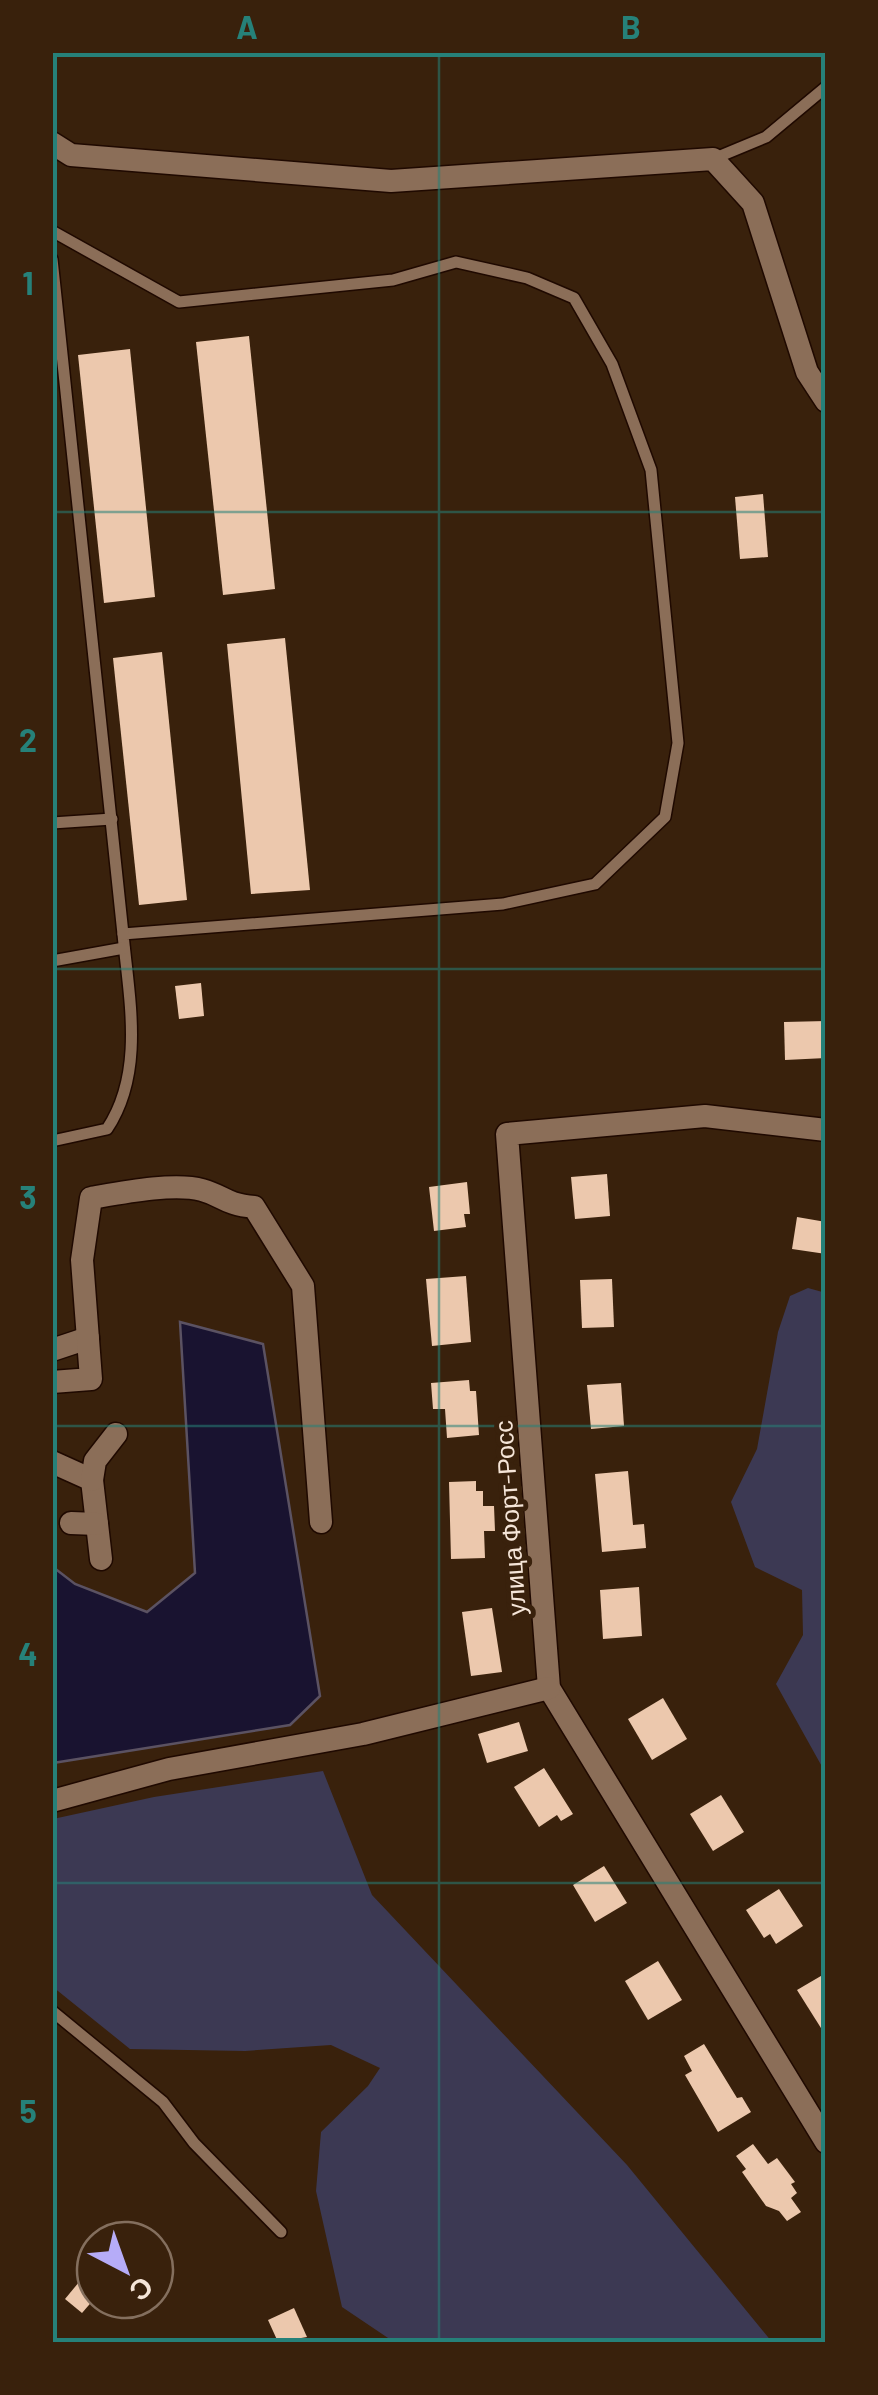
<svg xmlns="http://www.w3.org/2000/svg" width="878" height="2395" font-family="Barlow,sans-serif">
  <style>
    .green { fill: #3c3953 }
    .water { fill: #191330; stroke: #5b5262; stroke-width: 2.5 }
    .building { fill: #ecc8ad }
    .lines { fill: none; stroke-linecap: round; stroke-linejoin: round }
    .service-casing { stroke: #1f0900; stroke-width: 14 }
    .minor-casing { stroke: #1f0900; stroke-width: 25 }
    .service { stroke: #8b6e58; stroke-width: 11 }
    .minor { stroke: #8b6e58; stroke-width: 22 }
    .grid { fill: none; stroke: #268179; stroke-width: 2.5; stroke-opacity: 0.55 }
    .labels { text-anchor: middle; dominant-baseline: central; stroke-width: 10; stroke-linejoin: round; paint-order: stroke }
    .street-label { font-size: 25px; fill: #f5e5d8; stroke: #39210c }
    .neatline { fill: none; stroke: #268179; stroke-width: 4 }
    .grid-label { font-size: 32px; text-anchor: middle; font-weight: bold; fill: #268179 }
  </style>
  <rect width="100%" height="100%" fill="#39210c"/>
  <g class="green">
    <path d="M808,1288l18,5 -1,479 -49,-88 27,-49 -1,-45 -47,-23 -24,-65 26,-53 21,-117 12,-36z"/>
    <path d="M323,1771l49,124 255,270 145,177h-378l-52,-35 -26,-116 5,-59 47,-46 12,-18 -49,-23 -86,6 -115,-2 -77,-62v-168l101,-22z"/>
  </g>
  <path class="water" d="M180,1322l83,22 57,352 -30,29 -237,38v-196l22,17 72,28 48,-39z"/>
  <g class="building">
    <path d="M249,336l26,253 -52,6 -27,-253z"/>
    <path d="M130,349l25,248 -51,6 -26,-248z"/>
    <path d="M763,494l5,63 -28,2 -5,-62z"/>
    <path d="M285,638l25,252 -59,4 -24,-250z"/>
    <path d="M162,652l25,248 -48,5 -26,-247z"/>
    <path d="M201,983l3,33 -25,3 -4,-33z"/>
    <path d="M826,1021v37l-41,2 -1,-38z"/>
    <path d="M607,1174l3,42 -35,3 -4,-42z"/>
    <path d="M467,1182l3,32h-6l2,13 -32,4 -5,-44z"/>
    <path d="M797,1217l29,5v32l-34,-5z"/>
    <path d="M466,1276l5,66 -39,4 -6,-67z"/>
    <path d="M612,1279l2,48 -32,1 -2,-48z"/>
    <path d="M469,1380l1,11h6l3,44 -32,3 -2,-29h-12l-2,-26z"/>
    <path d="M621,1383l3,43 -33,3 -4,-44z"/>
    <path d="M628,1471l5,54 11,-1 2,24 -44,4 -7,-78z"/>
    <path d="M476,1481v10h7v15h11l1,25h-11l1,27 -34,1 -2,-77z"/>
    <path d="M639,1587l3,49 -39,3 -3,-49z"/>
    <path d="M492,1608l10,64 -31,4 -9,-64z"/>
    <path d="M663,1698l24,41 -35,21 -24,-41z"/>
    <path d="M519,1722l9,29 -41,12 -9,-29z"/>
    <path d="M544,1768l29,46 -12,7 -4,-6 -18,12 -25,-40z"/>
    <path d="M721,1795l23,37 -31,19 -23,-37z"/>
    <path d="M604,1866l23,37 -32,19 -22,-37z"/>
    <path d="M779,1889l24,37 -27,18 -6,-10 -6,4 -18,-28z"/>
    <path d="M658,1961l24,39 -34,20 -23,-39z"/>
    <path d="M826,1973v63l-29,-46z"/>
    <path d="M704,2044l33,54 5,-1 9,15 -33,20 -33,-57 7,-4 -8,-15z"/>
    <path d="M753,2144l15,20 9,-6 18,24 -4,2 6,9 -6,5 10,14 -14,9 -8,-10 -13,-5 -24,-34 4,-3 -10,-13z"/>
    <path d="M84,2276l11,10v12l-13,15 -17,-14z"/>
    <path d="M294,2308l13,29 -29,5 -10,-22z"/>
  </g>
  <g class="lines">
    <g class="service-casing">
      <g id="service">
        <path d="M713,159l53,-22 60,-50"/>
        <path d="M52,231l127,71 214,-22 63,-18 71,16 47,20 38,66 39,106 27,273 -13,74 -70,67 -92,20 -380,30c6,65 22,138 -16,195l-55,12"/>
        <path d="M52,259l71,675"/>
        <path d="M52,823l60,-4"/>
        <path d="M52,961l72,-13"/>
        <path d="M52,2011l111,91 31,41 87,89"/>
      </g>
    </g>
    <g class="minor-casing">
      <g id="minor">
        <path d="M52,143l19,12 320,26 322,-22 40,44 54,169 19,29"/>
        <path d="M826,1130l-121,-14 -198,18 42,554 277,454"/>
        <path d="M52,1350l36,-12"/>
        <path d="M52,1382l39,-3 -9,-119 9,-62c29,-5 83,-16 111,-8 22,6 22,14 52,17l49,79 18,236"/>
        <path d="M52,1462l40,18 9,79"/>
        <path d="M92,1480l3,-19 21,-27"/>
        <path d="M71,1523l26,1"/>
        <path d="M52,1801l117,-32 194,-35 186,-46"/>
      </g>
    </g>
    <use href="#service" class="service"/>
    <use href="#minor" class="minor"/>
  </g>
  <path class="grid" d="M439,52v2290M52,512h774M52,969h774M52,1426h774M52,1883h774"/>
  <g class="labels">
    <g class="street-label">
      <text transform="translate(509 1518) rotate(-94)">улица Форт-Росс</text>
    </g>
  </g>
  <rect width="878" height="2395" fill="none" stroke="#39210c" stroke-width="110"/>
  <g transform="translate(125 2270) rotate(139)"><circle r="48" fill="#39210c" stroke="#846f5e" stroke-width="2.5"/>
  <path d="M0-8L18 38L0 25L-18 38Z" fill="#b6acf8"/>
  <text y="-15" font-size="28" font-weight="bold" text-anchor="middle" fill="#f5e5d8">С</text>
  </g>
  <rect x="55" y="55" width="768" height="2285" class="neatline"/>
  <g class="grid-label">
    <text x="247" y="39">A</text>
    <text x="631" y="39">B</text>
    <text x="28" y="295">1</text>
    <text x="28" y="752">2</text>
    <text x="28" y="1209">3</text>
    <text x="28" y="1666">4</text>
    <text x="28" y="2123">5</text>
  </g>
</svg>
